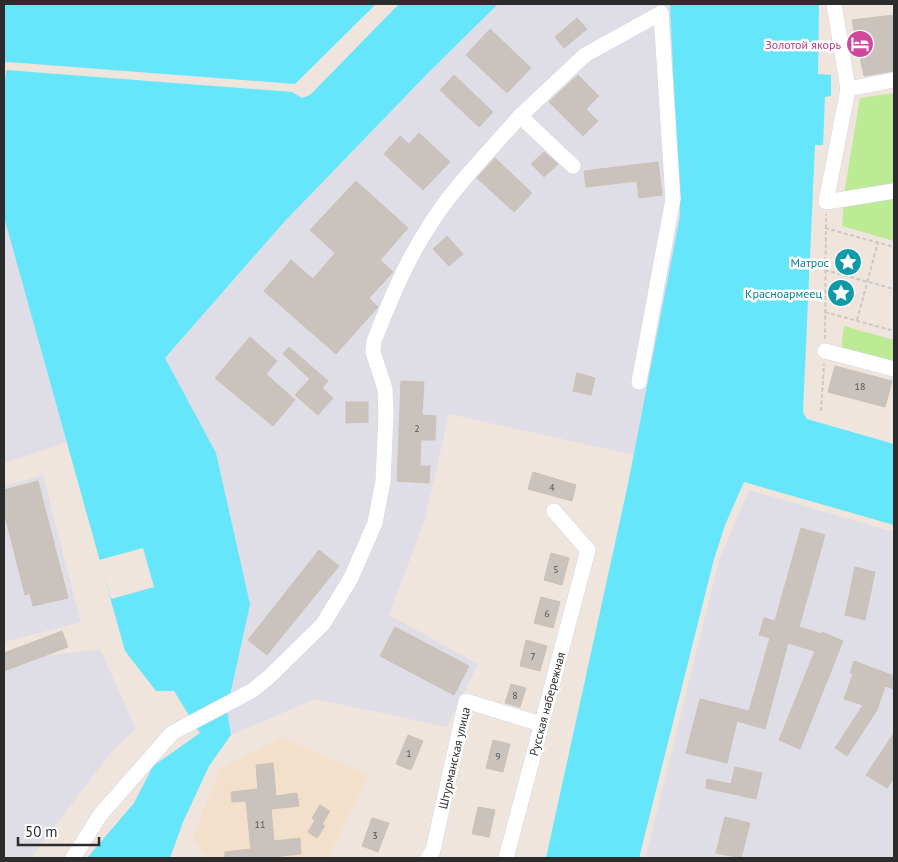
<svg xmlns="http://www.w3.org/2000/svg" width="898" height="862" font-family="'PT Sans',sans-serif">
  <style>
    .industrial { fill: #dfdee7 }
    .education { fill: #f2e0cb }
    .green { fill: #bdea94 }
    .water { fill: #66e6fa }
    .pier { fill: #efe5dd }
    .building { fill: #cac2bc; stroke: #cbc1b6 }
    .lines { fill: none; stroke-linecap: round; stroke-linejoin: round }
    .minor-casing { stroke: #d2d8e6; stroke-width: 16 }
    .path { stroke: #c8c8c8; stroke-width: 2; stroke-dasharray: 4 2.5; stroke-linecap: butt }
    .minor { stroke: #fff; stroke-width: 15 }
    .labels { text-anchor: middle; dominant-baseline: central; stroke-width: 5; stroke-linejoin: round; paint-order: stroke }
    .number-label { font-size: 10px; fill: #545250 }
    .hotel-label { font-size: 12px; fill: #b23c85; stroke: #fff; text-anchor: end }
    .culture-label { font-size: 12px; fill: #0d838f; stroke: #fff; text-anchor: end }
    .street-label { font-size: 12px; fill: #2c2c2c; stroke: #fff }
  </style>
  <rect width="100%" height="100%" fill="#efe5dd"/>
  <g class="industrial">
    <path d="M498,4h173l9,212 -46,239 -185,-41 -24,105 -36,96 89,49 -31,63 -132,-28 -84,36 -4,-25 7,-29 -69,-323 120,-137 144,-149z"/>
    <path d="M4,217l63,225 -63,21z"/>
    <path d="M43,475l38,147 -77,20v-156z"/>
    <path d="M749,490l145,42v326h-249l74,-298z"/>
    <path d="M100,649l36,80 -23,21 -82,108h-27v-197z"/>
  </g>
  <path class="education" d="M280,737l89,38 -41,83h-122l-13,-22 27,-67z"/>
  <g class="green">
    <path d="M894,93v148l-52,-15 3,-38 15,-90z"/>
    <path d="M844,326l50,14v24l-53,-13z"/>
  </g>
  <g class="water">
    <path d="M4,4h494l-69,68 -144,149 -120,137 51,95 34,151 -23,106 4,25 -22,31 -26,56 -13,36h-83l47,-55 19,-37 47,-33 -26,-42h-18l-31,-40 -121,-434v-132l4,-23h-4z"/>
    <path d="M670,4h149l-1,70 13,1v21l-6,1 -2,48h-8l-12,267 4,7 87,25v81l-150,-43 -19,43 -11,34 -75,299h-93l82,-374 52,-268z"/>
  </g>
  <g class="pier">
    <path d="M376,4h23l-89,91 -8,3 -10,-6 -286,-22 2,-8 287,22z"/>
    <path d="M143,548l11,39 -43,12 -12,-39z"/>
  </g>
  <g class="building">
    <path d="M894,15v56l-30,5 -12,-56z"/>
    <path d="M577,18l10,11 -23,19 -9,-11z"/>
    <path d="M490,29l41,39 -24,25 -41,-38z"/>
    <path d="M454,75l39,37 -14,15 -39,-37z"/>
    <path d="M578,75l21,21 -13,13 12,12 -15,15 -34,-34z"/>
    <path d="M419,133l31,29 -27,28 -39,-36 16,-18 9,8z"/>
    <path d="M544,152l14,12 -14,13 -13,-13z"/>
    <path d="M495,158l37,35 -18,19 -37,-34z"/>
    <path d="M658,162l4,33 -23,3 -2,-17 -51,6 -2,-16z"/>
    <path d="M356,181l52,47 -28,32 13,12 -24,26 9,9 -42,47 -72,-63 27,-31 22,19 22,-26 -25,-23z"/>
    <path d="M447,236l16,18 -14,12 -16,-17z"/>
    <path d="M250,337l27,24 -11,13 29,26 -22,26 -58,-48z"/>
    <path d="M289,347l39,34 -6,7 11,10 -15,17 -23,-20 15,-16 -27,-25z"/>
    <path d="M835,366l57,15 -7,26 -57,-15z"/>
    <path d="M577,373l18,5 -4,17 -18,-4z"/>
    <path d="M401,381l23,1 -2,33 14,1 -1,24h-14l-1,26h10l-1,17 -32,-2z"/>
    <path d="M346,402h22v20l-22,1z"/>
    <path d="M533,472l43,13 -4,16 -44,-12z"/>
    <path d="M38,481l30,117 -35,8 -3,-13 -5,2 -21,-83v-22z"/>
    <path d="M801,528l24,7 -26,92 23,7v-2l21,9 -43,108 -21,-9 36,-89 -27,-8 -23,86 -28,-8 -10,42 -41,-10 14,-54 49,12 21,-73 -11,-3 5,-17 11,3z"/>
    <path d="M319,550l20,16 -72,89 -19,-15z"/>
    <path d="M551,553l18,5 -7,27 -18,-5z"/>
    <path d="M855,567l20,5 -10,48 -20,-5z"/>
    <path d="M541,597l19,5 -7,26 -19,-5z"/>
    <path d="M395,627l74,39 -15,29 -74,-39z"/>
    <path d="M62,631l6,16 -64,24v-18z"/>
    <path d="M526,640l21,6 -7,25 -20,-5z"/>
    <path d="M854,661l40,15v13l-9,-3 -8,24 -30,46 -12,-8 28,-43 -19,-6 9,-25 -3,-1z"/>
    <path d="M511,684l15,4 -6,19 -15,-4z"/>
    <path d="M894,733v45l-7,10 -21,-13z"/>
    <path d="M408,735l15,6 -12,29 -15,-6z"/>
    <path d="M493,740l17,4 -7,28 -17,-4z"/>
    <path d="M273,763l3,33 21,-3 2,13 -28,3 3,32 26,-3 1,16 -20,2v2h-56v-6l26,-3 -5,-48 -14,1 -1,-10 27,-3 -2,-24z"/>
    <path d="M735,767l27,6 -6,26 -50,-11 1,-9 24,5z"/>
    <path d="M320,805l10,6 -8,13 3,2 -8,12 -9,-6 7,-12 -3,-2z"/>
    <path d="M478,807l17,3 -6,27 -17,-3z"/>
    <path d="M725,817l25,6 -9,35 -25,-5z"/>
    <path d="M372,818l17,5 -11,29 -16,-6z"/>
  </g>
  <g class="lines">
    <g class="minor-casing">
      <g id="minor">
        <path d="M834,4l14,85 -22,113 68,-11"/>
        <path d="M848,89l46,-9"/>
        <path d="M520,116l65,-61 76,-42 12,186 -34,183"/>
        <path d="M825,351l69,18"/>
        <path d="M73,858l27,-43 72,-82 81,-43 16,-13 54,-53 28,-46 24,-55 8,-42 3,-67 -1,-25 -12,-37 1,-11c15,-38 31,-78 54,-113 25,-41 61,-76 92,-112l53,50"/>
        <path d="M428,858l5,-8 33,-149 75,23"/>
        <path d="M506,858l82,-308 -34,-39"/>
      </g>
    </g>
    <g class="path">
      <path d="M825,228l69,19"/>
      <path d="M825,270l69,19"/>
      <path d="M825,312l69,19"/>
      <path d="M857,320l21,-78"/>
      <path d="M825,339l1,-125"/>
      <path d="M821,411l3,-47"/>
    </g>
    <use href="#minor" class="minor"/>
  </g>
  <defs>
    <g id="hotel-disc" transform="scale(1.4375)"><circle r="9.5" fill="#d1479c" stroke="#fff"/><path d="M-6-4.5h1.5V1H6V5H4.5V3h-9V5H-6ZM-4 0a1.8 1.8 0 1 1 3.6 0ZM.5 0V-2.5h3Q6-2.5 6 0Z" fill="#fff"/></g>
    <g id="sight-disc" transform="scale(1.4375)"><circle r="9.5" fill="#0f9aa8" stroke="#fff"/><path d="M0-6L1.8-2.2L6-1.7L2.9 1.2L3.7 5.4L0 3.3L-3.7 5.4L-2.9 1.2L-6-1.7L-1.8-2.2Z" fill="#fff"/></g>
  </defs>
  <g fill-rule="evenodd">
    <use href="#hotel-disc" x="860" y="44"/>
    <use href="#sight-disc" x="848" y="262"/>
    <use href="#sight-disc" x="841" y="293"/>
  </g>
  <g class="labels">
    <g class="number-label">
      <text x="860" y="386">18</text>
      <text x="417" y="428">2</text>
      <text x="552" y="487">4</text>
      <text x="556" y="569">5</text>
      <text x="547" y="613">6</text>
      <text x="533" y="656">7</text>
      <text x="515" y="695">8</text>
      <text x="409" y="753">1</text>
      <text x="498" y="756">9</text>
      <text x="260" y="824">11</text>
      <text x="375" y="835">3</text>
    </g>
    <g class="hotel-label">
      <text x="841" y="44">Золотой якорь</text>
    </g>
    <g class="culture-label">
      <text x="829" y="262">Матрос</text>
      <text x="822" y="293">Красноармеец</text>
    </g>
    <g class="street-label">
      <text transform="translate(547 704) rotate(-75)">Русская набережная</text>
      <text transform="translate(454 758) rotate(-77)">Штурманская улица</text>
    </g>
  </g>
  <rect width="898" height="862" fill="none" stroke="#2c2c2c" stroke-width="10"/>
  <path d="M18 837v8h81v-8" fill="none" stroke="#2c2c2c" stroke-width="2.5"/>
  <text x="25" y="837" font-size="15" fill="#2c2c2c" stroke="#ffffff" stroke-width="4" paint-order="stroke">50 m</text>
</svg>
